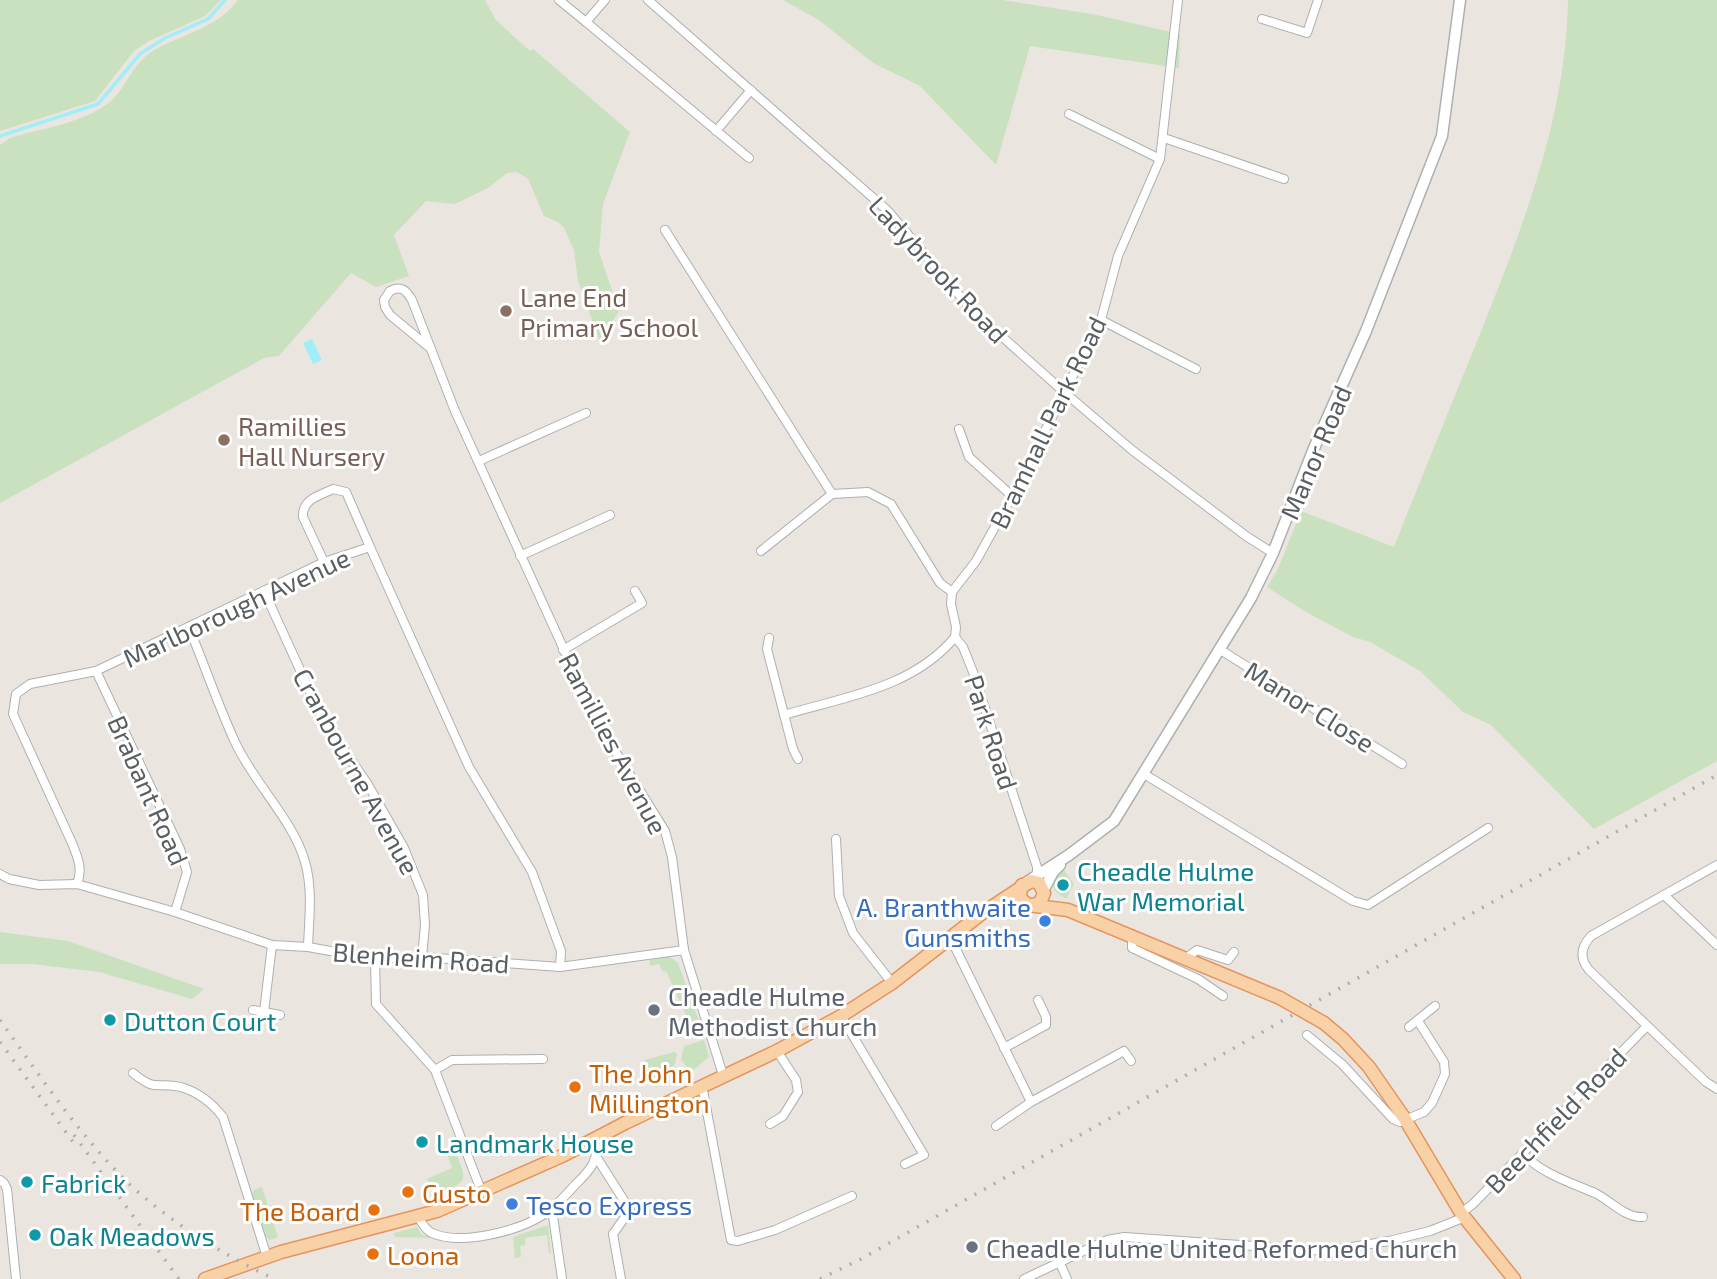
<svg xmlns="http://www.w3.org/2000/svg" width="1717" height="1279" font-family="'Exo 2',sans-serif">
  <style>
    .green { fill: #c9e1be }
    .water { fill: #a2eef8 }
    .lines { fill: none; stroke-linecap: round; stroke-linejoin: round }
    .stream { stroke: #a2eef8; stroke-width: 3.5 }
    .minor-casing { stroke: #acb0b2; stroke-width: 10 }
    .tertiary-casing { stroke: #acb0b2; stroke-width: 13 }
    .primary-casing { stroke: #e6945d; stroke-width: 15 }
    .minor { stroke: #fff; stroke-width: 8 }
    .tertiary { stroke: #fff; stroke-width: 10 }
    .primary { stroke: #f9d1a7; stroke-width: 12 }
    .rail { stroke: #adaeae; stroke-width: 3.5; stroke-dasharray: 2 9; stroke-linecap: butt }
    .primary-bridge-casing { stroke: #e6945d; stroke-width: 15; stroke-linecap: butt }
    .primary-bridge { stroke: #f9d1a7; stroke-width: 12 }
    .education-dot { fill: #8d6e63; stroke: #fff; stroke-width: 2.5 }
    .culture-dot { fill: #0f9aa8; stroke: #fff; stroke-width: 2.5 }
    .shop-dot { fill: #3f7fe0; stroke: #fff; stroke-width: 2.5 }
    .worship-dot { fill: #6b7280; stroke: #fff; stroke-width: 2.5 }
    .food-dot { fill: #e8710a; stroke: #fff; stroke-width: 2.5 }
    .labels { text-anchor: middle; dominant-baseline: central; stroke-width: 6; stroke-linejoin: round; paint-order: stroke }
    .street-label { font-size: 26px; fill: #595e60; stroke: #fff }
    .education-label { font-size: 26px; fill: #785e54; stroke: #fff; text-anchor: start }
    .culture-label { font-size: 26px; fill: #0d838f; stroke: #fff; text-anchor: start }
    .shop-label { font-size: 26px; fill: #366cbe; stroke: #fff; text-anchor: end }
    .worship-label { font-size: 26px; fill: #5b616d; stroke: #fff; text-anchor: start }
    .food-label { font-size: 26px; fill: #c56008; stroke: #fff; text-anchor: start }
  </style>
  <rect width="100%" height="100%" fill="#ebe5e0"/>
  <g class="green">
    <path d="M0,0h221l-16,16 -56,25 -15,10 -39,50 -95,30z"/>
    <path d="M238,0h247l11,20 34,31 3,-2 97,83 -27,72 -4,48 20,59 -19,31 -22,-61 -4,-31 -10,-22 -6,-6 -14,-6 -16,-37 -11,-7 -10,1 -19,15 -33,16 -29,-3 -32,34 15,41 -33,11 -25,-14 -72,83 -15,2 -264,145v-358l10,-7c32,-10 75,-15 101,-37 17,-15 20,-38 45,-52 30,-16 61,-21 82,-49z"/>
    <path d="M783,0h219l90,14 88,20 -1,34 -149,-22 -34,119 -76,-79 -47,-23 -54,-43z"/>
    <path d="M1568,0h149v761l-123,68 -103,-104 -28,-13 -43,-41 -50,-29 -17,-5 -47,-25 -39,-25 11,-18 23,-58 93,36c28,-71 57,-142 86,-213 43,-108 86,-216 88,-334z"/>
    <path d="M1064,870l10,14 -8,15 -10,-7 -5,-8 4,-7z"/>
    <path d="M0,932l68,9 136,48 -12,10 -93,-27 -67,-8h-32z"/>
    <path d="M669,956l9,7 22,61 -8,4 -26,-57 -3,1 -4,-8 -8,2 -2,-6z"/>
    <path d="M704,1040l5,17 -19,16 -9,-14 3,-13z"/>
    <path d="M674,1052l3,2 -2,10 -19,24 -11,-28z"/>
    <path d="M454,1148c14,35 16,33 -20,47l-7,-16 25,-11 -6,-17z"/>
    <path d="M262,1187l16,50 -8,3 -5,-4 -13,-42 2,-4z"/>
    <path d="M548,1225l3,28h-2l-2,-18 -22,3v7l-5,1 1,11 -6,1 -2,-21z"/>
    <path d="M417,1227l4,7 12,4 -38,-1 -1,-4z"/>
  </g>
  <path class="water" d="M312,339l10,21 -9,4 -10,-21z"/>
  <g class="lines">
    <path class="stream" d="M0,136l98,-32 42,-50 25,-16 43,-19 17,-19"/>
    <g class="minor-casing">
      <g id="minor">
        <path d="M559,0l27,22"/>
        <path d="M605,0l-19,22 163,136"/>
        <path d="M648,0l240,211 83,98 93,83 68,58 114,86 27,17"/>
        <path d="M1262,19l45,14 11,-33"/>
        <path d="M1069,114l91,45"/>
        <path d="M716,131l35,-41"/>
        <path d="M1164,138l120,41"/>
        <path d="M665,230l167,264 36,-2 23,12 49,79 12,9"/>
        <path d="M1101,320l95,49"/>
        <path d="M430,348l-40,-33 -5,-8 -1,-7 6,-9c11,-6 16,-1 22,9l43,111 142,311 68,109 7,26 12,93 39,125"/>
        <path d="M959,429l10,28 43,39"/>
        <path d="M479,461l107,-48"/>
        <path d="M761,551l71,-57"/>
        <path d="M520,556l90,-41"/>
        <path d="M324,562l-21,-45c-1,-18 16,-21 30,-28l13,3 24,55"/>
        <path d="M264,591l58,127 45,65 37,65 19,47 2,30 -3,32"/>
        <path d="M189,628c16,38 29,77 46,114 18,40 59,79 70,120 8,27 4,57 3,85"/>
        <path d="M769,638l-2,11 26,100 5,10"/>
        <path d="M1219,649l183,115"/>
        <path d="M563,650l79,-47 -7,-12"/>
        <path d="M96,671l84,178 7,23 -12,40"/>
        <path d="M784,715c60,-18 129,-27 171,-78"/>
        <path d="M1144,774l209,127 15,4 120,-77"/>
        <path d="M836,839l3,57 14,37 39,50"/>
        <path d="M1717,865l-126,71c-10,11 -12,22 -2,34l117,112 11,7"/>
        <path d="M0,874l9,5 30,6 38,-1 98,28 97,33 36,2 67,12 47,-2 138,10 124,-17"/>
        <path d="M1037,875v-8l-64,-195 -10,-25 -8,-10 1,-10 -5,-23 1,-12 24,-31 36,-65 89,-176 17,-64 42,-97 18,-159"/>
        <path d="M77,884c6,-15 1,-26 -5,-41l-59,-129 3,-20 14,-10 66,-13 228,-109 46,-15 99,220 63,105 29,79 -1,16"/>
        <path d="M1664,895l53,50"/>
        <path d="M1132,935v13l66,31 25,17"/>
        <path d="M950,937l81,165"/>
        <path d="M1186,958l11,-8 31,10 6,-8"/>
        <path d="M375,959l1,45 59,66 47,123"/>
        <path d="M253,1010l27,5"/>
        <path d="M264,1012l8,-67"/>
        <path d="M841,1016l83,139 -19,9"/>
        <path d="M1409,1027l26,-21"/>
        <path d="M1307,1035l35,29 51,55 7,3 24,-10 8,-9 13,-29 -1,-12 -26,-41"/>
        <path d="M1004,1048l42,-23v-8l-8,-17"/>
        <path d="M435,1070l17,-10 91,-1"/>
        <path d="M133,1073c24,20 23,8 48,14 17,5 31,16 42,30l44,140"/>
        <path d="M702,1085l29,155 7,1 37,-11 77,-34"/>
        <path d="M770,1124l13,-8 15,-24 -2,-12 -19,-29"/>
        <path d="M996,1126l35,-24 93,-51 7,10"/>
        <path d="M1523,1154c20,20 46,28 72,39 16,8 30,25 48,24"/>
        <path d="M597,1158l33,52 -17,24 8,45"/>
        <path d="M0,1180l4,3 3,6 9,90"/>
        <path d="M552,1209l10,70"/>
        <path d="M1461,1213l12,-9 174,-178"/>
        <path d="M418,1217c4,6 7,13 14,16 29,13 86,-2 111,-18 13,-8 22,-19 32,-30 15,-15 26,-25 19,-47"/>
        <path d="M1059,1261l8,18"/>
        <path d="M1024,1279l83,-39 17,-3 203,14 62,-10 41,-10 35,-14"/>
      </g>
    </g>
    <g class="tertiary-casing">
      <g id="tertiary">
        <path d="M1027,882l42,-27 45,-34 137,-223 22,-45 41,-105 52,-117 76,-195 18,-136"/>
        <path d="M1044,889l9,-17 7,-7"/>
      </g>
    </g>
    <g class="primary-casing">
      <g id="primary">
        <path d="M1022,885l-2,9 1,5 7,6 40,5 212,88"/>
        <path d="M1324,1023l19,16 26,28 36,52 56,94 53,66"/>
        <path d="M205,1279l76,-27 156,-41 125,-55 63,-33 152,-72 64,-35 51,-33 89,-69 50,-33 8,2 5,10 -4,10 -8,2"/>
      </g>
    </g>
    <use href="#minor" class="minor"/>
    <use href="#tertiary" class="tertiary"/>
    <use href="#primary" class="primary"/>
    <g class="rail">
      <path d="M0,1020c39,55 78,113 126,161 42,40 96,73 148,98"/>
      <path d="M0,1042l76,104"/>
      <path d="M74,1135l105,144"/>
      <path d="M820,1279l41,-20 856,-484"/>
    </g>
    <g class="primary-bridge-casing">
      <path id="primary-bridge" d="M1280,998l44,25"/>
    </g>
    <use href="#primary-bridge" class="primary-bridge"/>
  </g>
  <g class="education-dot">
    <circle cx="506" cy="311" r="7"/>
    <circle cx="224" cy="440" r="7"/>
  </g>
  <g class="culture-dot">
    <circle cx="1063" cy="885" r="7"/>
    <circle cx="110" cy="1020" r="7"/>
    <circle cx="422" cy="1142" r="7"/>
    <circle cx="27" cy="1182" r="7"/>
    <circle cx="35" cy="1235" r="7"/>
  </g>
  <g class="shop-dot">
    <circle cx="1045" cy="921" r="7"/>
    <circle cx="512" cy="1204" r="7"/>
  </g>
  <g class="worship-dot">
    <circle cx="654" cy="1010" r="7"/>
    <circle cx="972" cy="1247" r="7"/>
  </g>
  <g class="food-dot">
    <circle cx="575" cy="1087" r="7"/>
    <circle cx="408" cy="1192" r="7"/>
    <circle cx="374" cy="1210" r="7"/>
    <circle cx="373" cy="1254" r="7"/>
  </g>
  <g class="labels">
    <g class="street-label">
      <text transform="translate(939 269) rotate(47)">Ladybrook Road</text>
      <text transform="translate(1047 422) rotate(-64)">Bramhall Park Road</text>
      <text transform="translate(1315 452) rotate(-67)">Manor Road</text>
      <text transform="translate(236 607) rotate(-25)">Marlborough Avenue</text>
      <text transform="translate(1310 706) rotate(32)">Manor Close</text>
      <text transform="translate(992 732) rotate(72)">Park Road</text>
      <text transform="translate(614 743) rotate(62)">Ramillies Avenue</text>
      <text transform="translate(357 771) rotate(61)">Cranbourne Avenue</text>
      <text transform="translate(149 790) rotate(66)">Brabant Road</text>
      <text transform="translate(421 957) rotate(4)">Blenheim Road</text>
      <text transform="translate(1555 1120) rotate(-46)">Beechfield Road</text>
    </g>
    <g class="education-label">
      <text x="520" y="296">Lane End<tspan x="520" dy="30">Primary School</tspan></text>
      <text x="238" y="425">Ramillies<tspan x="238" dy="30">Hall Nursery</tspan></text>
    </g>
    <g class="culture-label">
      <text x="1077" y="870">Cheadle Hulme<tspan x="1077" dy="30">War Memorial</tspan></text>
      <text x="124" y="1020">Dutton Court</text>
      <text x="436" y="1142">Landmark House</text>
      <text x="41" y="1182">Fabrick</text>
      <text x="49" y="1235">Oak Meadows</text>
    </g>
    <g class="shop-label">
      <text x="1031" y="906">A. Branthwaite<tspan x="1031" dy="30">Gunsmiths</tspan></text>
      <text x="526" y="1204" text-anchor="start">Tesco Express</text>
    </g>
    <g class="worship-label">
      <text x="668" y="995">Cheadle Hulme<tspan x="668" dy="30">Methodist Church</tspan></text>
      <text x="986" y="1247">Cheadle Hulme United Reformed Church</text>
    </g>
    <g class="food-label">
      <text x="589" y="1072">The John<tspan x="589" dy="30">Millington</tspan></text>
      <text x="422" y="1192">Gusto</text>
      <text x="360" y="1210" text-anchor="end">The Board</text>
      <text x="387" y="1254">Loona</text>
    </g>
  </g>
</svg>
